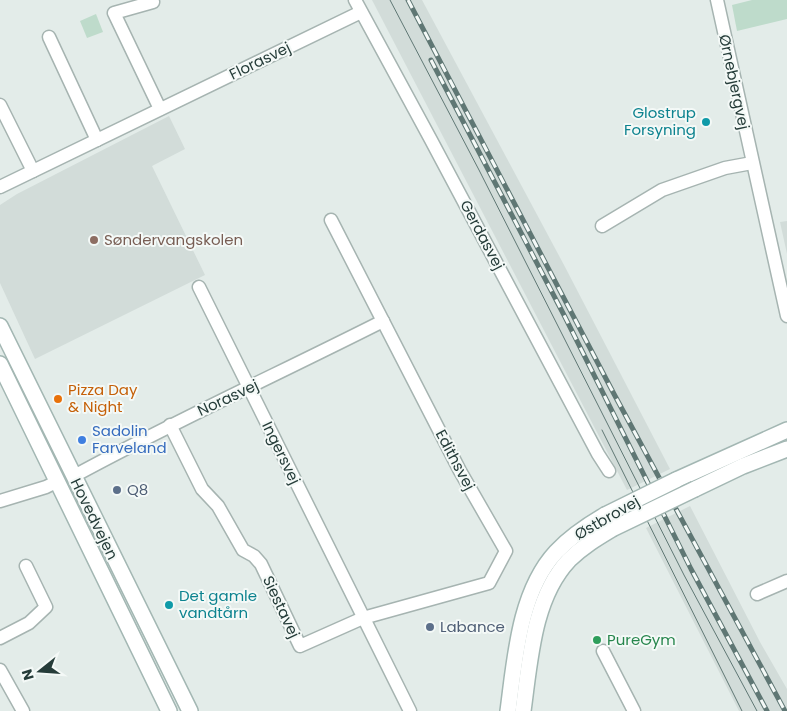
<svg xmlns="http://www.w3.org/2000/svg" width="787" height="711" viewBox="0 0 787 711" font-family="Poppins,sans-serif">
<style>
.built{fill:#d2dcd9}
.green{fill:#bedbcb}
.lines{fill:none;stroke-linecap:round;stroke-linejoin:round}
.street-casing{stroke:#a6b4b1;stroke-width:15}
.secondary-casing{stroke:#a3b7b3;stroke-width:18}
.street{stroke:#fff;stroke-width:12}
.secondary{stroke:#fff;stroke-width:15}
.tram{stroke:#5f7774;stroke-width:1}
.rail-casing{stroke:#5f7774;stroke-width:5}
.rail{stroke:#f4f9f7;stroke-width:3;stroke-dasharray:9;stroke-linecap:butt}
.secondary-bridge-casing{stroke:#a3b7b3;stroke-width:18;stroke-linecap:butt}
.secondary-bridge{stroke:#fff;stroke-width:15}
.culture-dot{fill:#0f9aa8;stroke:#f4f9f7;stroke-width:2}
.education-dot{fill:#8d6e63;stroke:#f4f9f7;stroke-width:2}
.food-dot{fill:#e8710a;stroke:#f4f9f7;stroke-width:2}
.shop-dot{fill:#3f7fe0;stroke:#f4f9f7;stroke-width:2}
.service-dot{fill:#5c6f8a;stroke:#f4f9f7;stroke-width:2}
.leisure-dot{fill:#2e9e5b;stroke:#f4f9f7;stroke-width:2}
.labels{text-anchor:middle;stroke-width:4;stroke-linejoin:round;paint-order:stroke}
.street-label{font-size:15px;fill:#253c39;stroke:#f4f9f7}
.culture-label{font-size:15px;fill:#0d838f;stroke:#f4f9f7;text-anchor:end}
.education-label{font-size:15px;fill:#785e54;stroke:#f4f9f7;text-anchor:start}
.food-label{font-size:15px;fill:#c56008;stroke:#f4f9f7;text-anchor:start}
.shop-label{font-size:15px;fill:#366cbe;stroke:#f4f9f7;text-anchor:start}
.service-label{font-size:15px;fill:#4e5e75;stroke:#f4f9f7;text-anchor:start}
.leisure-label{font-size:15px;fill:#27864d;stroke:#f4f9f7;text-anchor:start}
</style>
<rect width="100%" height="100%" fill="#e3ece9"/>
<g class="built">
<path d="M372,0H422L564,265L670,469L627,490Z"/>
<path d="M169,116L185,149L152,166L205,275L35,359L0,283V205L17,194Z"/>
<path d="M787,221V254L780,222Z"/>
<path d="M690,506L760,642L787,689V711H739L646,528Z"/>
</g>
<g class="green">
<path d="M752,0H787V19L737,31L732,5Z"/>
<path d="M96,14L103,32L87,38L80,21Z"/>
</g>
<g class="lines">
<defs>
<g id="street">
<path d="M355,0L431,140L598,454L609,471"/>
<path d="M717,0L787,316"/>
<path d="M153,2L114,13L160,109"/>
<path d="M49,37L97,140"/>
<path d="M0,105L33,171"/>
<path d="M0,187L361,12"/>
<path d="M602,226L662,190L725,168L752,163"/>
<path d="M199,287L410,711"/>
<path d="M170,425L202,489L218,506L243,550L254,556L261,564L300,646L363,618L489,583L506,551L460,471L331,220"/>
<path d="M74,476C175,421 280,373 383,321"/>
<path d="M0,501L46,487L56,482"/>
<path d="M757,594L787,581"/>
<path d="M0,638L29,623L46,607L26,566"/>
<path d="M603,651L634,711"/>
<path d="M0,670L23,711"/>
</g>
<g id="secondary">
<path d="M0,326L190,711"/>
<path d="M0,364L169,711"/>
<path d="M676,480L787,430"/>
<path d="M695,489L743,466L787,449"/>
<path d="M508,711C515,659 519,592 556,552C570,537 588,525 605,515"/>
<path d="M523,711C530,661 533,598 569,560C582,547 597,538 612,529"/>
</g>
</defs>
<use href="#street" class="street-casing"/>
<use href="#secondary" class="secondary-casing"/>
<use href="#street" class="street"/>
<use href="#secondary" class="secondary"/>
<g class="tram">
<path d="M390,0L479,170L684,575L757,711"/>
<path d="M602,430L742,711"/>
</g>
<defs>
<g id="rail">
<path d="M408,0L614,394L785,711"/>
<path d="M431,60L565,317L691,569L767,711"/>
</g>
</defs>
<use href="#rail" class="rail-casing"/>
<use href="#rail" class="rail"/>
<defs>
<g id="secondary-bridge">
<path d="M605,515L676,480"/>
<path d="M612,529L695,489"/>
</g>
</defs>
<use href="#secondary-bridge" class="secondary-bridge-casing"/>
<use href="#secondary-bridge" class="secondary-bridge"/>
</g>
<g class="culture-dot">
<circle cx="706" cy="122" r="5"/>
<circle cx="169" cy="605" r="5"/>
</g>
<circle class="education-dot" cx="94" cy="240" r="5"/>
<circle class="food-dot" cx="58" cy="399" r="5"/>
<circle class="shop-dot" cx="82" cy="440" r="5"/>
<g class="service-dot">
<circle cx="117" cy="490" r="5"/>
<circle cx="430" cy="627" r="5"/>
</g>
<circle class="leisure-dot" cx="597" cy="640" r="5"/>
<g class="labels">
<g class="street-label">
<text transform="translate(260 61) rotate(-26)" y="5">Florasvej</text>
<text transform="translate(734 82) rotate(78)" y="5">Ørnebjergvej</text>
<text transform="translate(482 235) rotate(62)" y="5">Gerdasvej</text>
<text transform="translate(228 398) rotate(-25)" y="5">Norasvej</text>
<text transform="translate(281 453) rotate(64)" y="5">Ingersvej</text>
<text transform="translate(455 460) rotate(62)" y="5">Edithsvej</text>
<text transform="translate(607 518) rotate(-30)" y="5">Østbrovej</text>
<text transform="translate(94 519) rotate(64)" y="5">Hovedvejen</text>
<text transform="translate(281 607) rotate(65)" y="5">Siestavej</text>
</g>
<g class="culture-label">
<text x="696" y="118">Glostrup<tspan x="696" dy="17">Forsyning</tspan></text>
<text x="179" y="601" text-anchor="start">Det gamle<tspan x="179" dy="17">vandtårn</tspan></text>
</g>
<g class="education-label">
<text x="104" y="245">Søndervangskolen</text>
</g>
<g class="food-label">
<text x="68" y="395">Pizza Day<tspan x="68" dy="17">&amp; Night</tspan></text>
</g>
<g class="shop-label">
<text x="92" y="436">Sadolin<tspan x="92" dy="17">Farveland</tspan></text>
</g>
<g class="service-label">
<text x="127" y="495">Q8</text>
<text x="440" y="632">Labance</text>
</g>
<g class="leisure-label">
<text x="607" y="645">PureGym</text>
</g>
</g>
<g transform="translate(40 671) rotate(253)" stroke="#f4f9f7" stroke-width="4" paint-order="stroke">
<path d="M0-4L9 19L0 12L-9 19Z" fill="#253c39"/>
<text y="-8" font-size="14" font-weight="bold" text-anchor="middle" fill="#253c39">N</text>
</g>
</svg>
